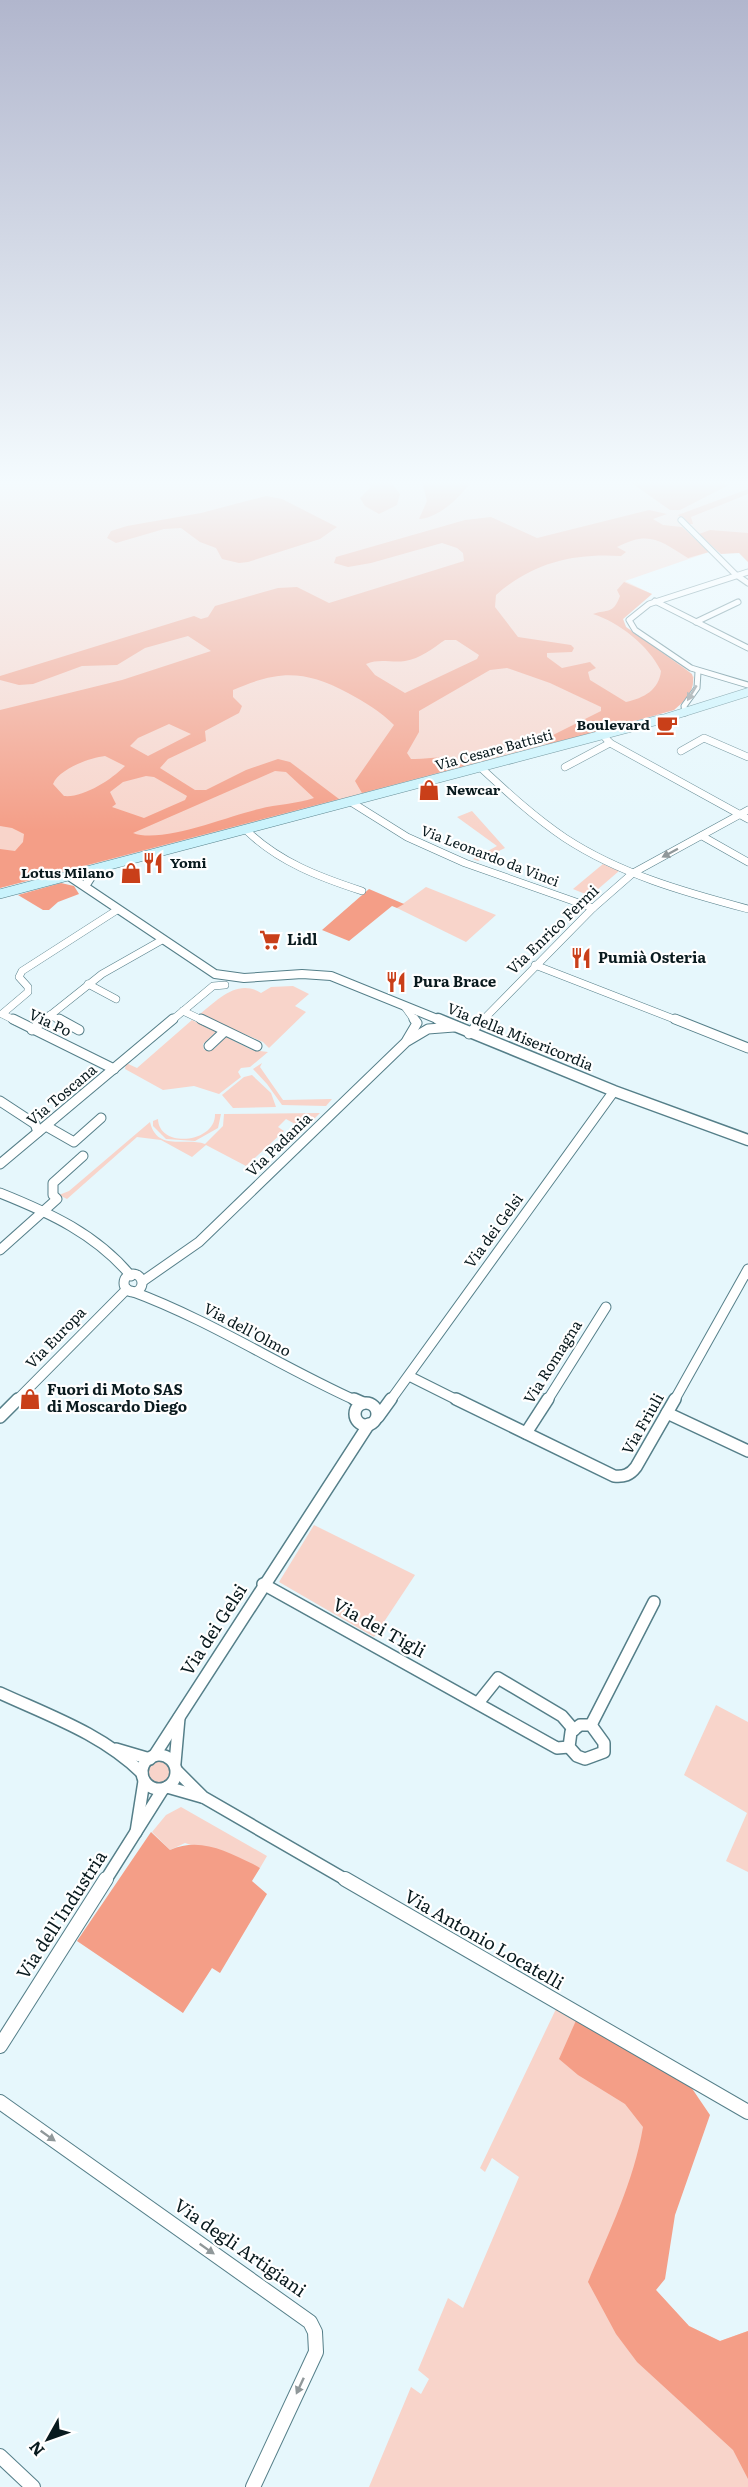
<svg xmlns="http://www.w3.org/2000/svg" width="748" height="2487" viewBox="0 0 748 2487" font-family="Literata,serif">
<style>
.green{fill:#f8d4ca}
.forest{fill:#f49e87;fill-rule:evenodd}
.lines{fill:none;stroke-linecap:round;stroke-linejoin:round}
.minor-far4-casing{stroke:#557f89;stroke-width:7}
.minor-far3-casing{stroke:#557f89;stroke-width:8}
.minor-far2-casing{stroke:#557f89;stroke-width:11}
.minor-far1-casing{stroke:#557f89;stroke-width:14}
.minor-casing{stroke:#557f89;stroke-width:16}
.tertiary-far1-casing{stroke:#557f89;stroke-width:10}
.tertiary-casing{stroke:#557f89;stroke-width:13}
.secondary-far1-casing{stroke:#557f89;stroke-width:9}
.secondary-casing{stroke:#557f89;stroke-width:10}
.minor-far4{stroke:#fff;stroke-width:5}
.minor-far3{stroke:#fff;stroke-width:7}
.minor-far2{stroke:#fff;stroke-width:9}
.minor-far1{stroke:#fff;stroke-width:11}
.minor{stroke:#fff;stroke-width:14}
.tertiary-far1{stroke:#fff;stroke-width:8}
.tertiary{stroke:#fff;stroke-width:10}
.secondary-far1{stroke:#caf3fc;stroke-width:8}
.secondary{stroke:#caf3fc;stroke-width:9}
.oneway{fill:#90989a}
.labels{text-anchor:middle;stroke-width:4.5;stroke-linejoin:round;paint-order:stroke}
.far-poi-label{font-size:14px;font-weight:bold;fill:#091a1e;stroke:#fff;text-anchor:end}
.far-street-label{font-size:14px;fill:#091a1e;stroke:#fff}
.street-label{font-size:15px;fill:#091a1e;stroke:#fff}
.poi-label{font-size:15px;font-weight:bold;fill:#091a1e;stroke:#fff;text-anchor:start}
.near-street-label{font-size:18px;fill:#091a1e;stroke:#fff}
</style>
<rect width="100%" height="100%" fill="#e6f7fc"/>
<g class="green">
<path d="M0,482H748V539L718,552L683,519L679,520L709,552L625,581L652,594L623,619L626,627L682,665L694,677L688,695L674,710L546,746L0,888Z"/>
<path d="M472,811L505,848L478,861L473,859L497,846L457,817Z"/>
<path d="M603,864L619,871L590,896L573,889Z"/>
<path d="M426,887L496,915L466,942L397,908Z"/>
<path d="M293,986L309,994L295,1006L306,1012L269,1048L263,1042L199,1015C217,1000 238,978 261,993L271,987Z"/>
<path d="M192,1020L216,1032L203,1044L204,1050L214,1049L226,1037L252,1050L268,1052L250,1067L241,1068L238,1072L241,1077L219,1094L194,1086L163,1090L125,1069L126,1063L137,1068Z"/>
<path d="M262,1063L260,1067L283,1100L332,1099L326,1106L282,1105L267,1084L253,1069Z"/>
<path d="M252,1075L271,1093L276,1107L233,1108L222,1095L244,1077Z"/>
<path d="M320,1113L304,1129L286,1119L278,1127L284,1131L246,1166L206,1145L192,1157L161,1140L137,1137L67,1199L59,1195L69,1191L150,1122C157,1152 186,1137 205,1144L223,1126L224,1114Z"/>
<path d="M215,1114H221L218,1128L195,1141L166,1139L153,1126V1121L158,1119C159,1149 216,1143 215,1114Z"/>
<path d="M314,1525L415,1575L374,1637L279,1582Z"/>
<path d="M716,1705L748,1722V1872L726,1861L747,1813L684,1775Z"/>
<circle cx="159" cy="1772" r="11"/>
<path d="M181,1807L267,1856L260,1868L185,1843L170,1850L152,1832L166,1815Z"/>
<path d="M556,2009L691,2087L656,2290L689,2326L720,2341L748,2331V2487H369L411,2387L421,2394L429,2379L418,2370L448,2298L463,2308L519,2177L492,2158L485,2172L480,2168Z"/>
</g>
<g class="forest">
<path d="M366,482H391L400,494L397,505L379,514L365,506L360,498L371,487Z"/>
<path d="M422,482H471C460,497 439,518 419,519L427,501Z"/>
<path d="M630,482H723L727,486L680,510H670Z"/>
<path d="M748,489V494L691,517L693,524H688L678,515Z"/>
<path d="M266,496L282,499L337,527L320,539L248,562L239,563L222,559L216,548L200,542L181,528L164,529L116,543L107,538L111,531L127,526L201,513Z"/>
<path d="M649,510L667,514L653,519L663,525L682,527L709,552L688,558C660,541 650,530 617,547L626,552L621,556C573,553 532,563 496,595L495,607L518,637L571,645L574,648L572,652L547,653V657L562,668L590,662L596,668L588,672L590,680L626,702C644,698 659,690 661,671C648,645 620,623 593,614C607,609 613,615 620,596L617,590L624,582L652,594L623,619L626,627L692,674C697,689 685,701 674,710L546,746L547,738L601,711V707L550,683L507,668L490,670L419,711V732L407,753L411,759C432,760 446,752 464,766L362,793L355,781L394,725C381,712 365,702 348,693C304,670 279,670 233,690V697L242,706L239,713L205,731L206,741L168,759L160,768L195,790H206L246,770L278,759L290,762L339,799L0,888V849L15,851L23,842L24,834L12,828L0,826V710L122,680L211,651L188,636L145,648L117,665L82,666L33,684L19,685L0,680V676L194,616L201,619L208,617L215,606L278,588L297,587L329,603L464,561L463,553L457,548L442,543L371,563L348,567L334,563L336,557L465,520L491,517L537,538ZM445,640H456L479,655L477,659L405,693L375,675L366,664C380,658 391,663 405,661C420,659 433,648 445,640ZM169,724L191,734L148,756L130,746L138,738ZM105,756L125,766C111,780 83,798 64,796L53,784C59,769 89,758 105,756ZM275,771L286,772L314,798C297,804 277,804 259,809C228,816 162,844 133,833ZM146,776L154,777L187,796L185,800L144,818L112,807L116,804L110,792L123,782Z"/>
<path d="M710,530L748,533V562L739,553L721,554L699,534Z"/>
<path d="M61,883L74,886L79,894L58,902L49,910H43L18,895Z"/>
<path d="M369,889L404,904L397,908L392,906L349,941L322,930Z"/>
<path d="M151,1832L170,1850C200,1837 225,1851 253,1864L260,1868L252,1881L267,1894L220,1973L212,1968L183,2013L77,1941Z"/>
<path d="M578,2016L691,2087L710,2115L675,2215L665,2279L656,2290L689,2326L720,2341L748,2331V2479L733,2450L637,2362L616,2334L588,2282C609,2232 634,2181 643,2127L625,2104L578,2075L559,2059Z"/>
</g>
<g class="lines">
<defs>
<g id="minor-far4">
<path d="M681,520L735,574L748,583"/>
<path d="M748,572L649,604L629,620L635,630L691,668L748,685"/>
<path d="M655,601L748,648"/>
<path d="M696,622L738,602"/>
<path d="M685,713L684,706L697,688L698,672"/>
</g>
<g id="minor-far3">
<path d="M603,735L610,743L748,819"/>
<path d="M681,751L704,738L748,757"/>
<path d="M480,767C507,792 534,817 565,838C620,874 684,892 748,909"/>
<path d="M565,767L610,743"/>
<path d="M351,802L407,837L465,863L593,908"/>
<path d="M246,830C279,862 319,877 362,891"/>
<path d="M702,836L748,862"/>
<path d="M535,965L679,1021"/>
<path d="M88,984L116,999"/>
<path d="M405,1007L415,1021"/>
<path d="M183,1011L204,1021"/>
<path d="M50,1015L61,1021"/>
<path d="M16,1021L2,1014L28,992V987L19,977L22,971L117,910"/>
<path d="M43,1021L102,974L162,940"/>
<path d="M171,1021L213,986L225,985"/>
<path d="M482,1021L593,908L633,873L748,810"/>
</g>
<g id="minor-far2">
<path d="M13,1019L114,1069"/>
<path d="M59,1019L79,1030"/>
<path d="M201,1019L257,1046"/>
<path d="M675,1019L748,1048"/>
<path d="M32,1030L45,1019"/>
<path d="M469,1034L483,1019"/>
<path d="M407,1040L417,1023L414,1019"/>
<path d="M209,1046L225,1031"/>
<path d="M0,1101L35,1124L38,1132"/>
<path d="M46,1126L74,1142L101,1118"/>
<path d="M0,1164L173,1019"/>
<path d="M0,1193C50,1213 96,1234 131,1276"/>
<path d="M0,1250L57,1199L53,1195V1183L83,1156"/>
<circle cx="133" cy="1283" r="9"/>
<path d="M143,1281L199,1242L406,1042L428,1029L454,1027"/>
<path d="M131,1291C210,1320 281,1367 357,1401"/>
<path d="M409,1376L459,1401"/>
<path d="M16,1401L127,1289"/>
<path d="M390,1401L614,1091"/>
<path d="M547,1401L606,1307"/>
<path d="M674,1401L748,1269"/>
</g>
<g id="minor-far1">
<path d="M354,1399L363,1403"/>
<path d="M456,1399L614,1476C624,1477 630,1475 636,1467L675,1399"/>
<circle cx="366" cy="1414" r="11"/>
<path d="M667,1413L748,1451"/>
<path d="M0,1417L18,1399"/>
<path d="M378,1417L391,1399"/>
<path d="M526,1433L548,1399"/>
<path d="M263,1584L557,1748L569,1747"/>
<path d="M0,1693C50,1716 102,1734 142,1773"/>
<path d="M478,1703L498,1678L562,1716L574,1730"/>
<path d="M580,1725H591L604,1743V1752L585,1759L577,1756L569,1747L571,1732Z"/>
<path d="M591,1725L654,1602"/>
<path d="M116,1749L150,1759"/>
<circle cx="159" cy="1772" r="17"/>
<path d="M154,1756L369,1424"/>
<path d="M175,1763L179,1718"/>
<path d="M177,1771L203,1797L348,1881"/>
<path d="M167,1787L202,1797"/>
<path d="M136,1832L144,1781"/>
<path d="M105,1881L163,1789"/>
</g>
<g id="minor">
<path d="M345,1879L748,2112"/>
<path d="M0,2046L106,1879"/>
<path d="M0,2102L310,2322L315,2332L316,2352L253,2487"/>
<path d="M0,2456L33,2487"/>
</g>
<g id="tertiary-far1">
<path d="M69,876L215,974L244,978L302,974L331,976L442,1021"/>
<path d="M87,883L96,869"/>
</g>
<path id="tertiary" d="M438,1019L614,1091L748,1140"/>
<path id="secondary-far1" d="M656,721L748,692"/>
<path id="secondary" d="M0,894L662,719"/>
</defs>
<use href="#minor-far4" class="minor-far4-casing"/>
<use href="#minor-far3" class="minor-far3-casing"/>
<use href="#minor-far2" class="minor-far2-casing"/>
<use href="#minor-far1" class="minor-far1-casing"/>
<use href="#minor" class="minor-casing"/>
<use href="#tertiary-far1" class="tertiary-far1-casing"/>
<use href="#tertiary" class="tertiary-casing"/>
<use href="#secondary-far1" class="secondary-far1-casing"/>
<use href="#secondary" class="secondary-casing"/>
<use href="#minor-far4" class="minor-far4"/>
<use href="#minor-far3" class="minor-far3"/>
<use href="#minor-far2" class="minor-far2"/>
<use href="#minor-far1" class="minor-far1"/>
<use href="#minor" class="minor"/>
<use href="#tertiary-far1" class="tertiary-far1"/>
<use href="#tertiary" class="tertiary"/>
<use href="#secondary-far1" class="secondary-far1"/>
<use href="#secondary" class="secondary"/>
</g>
<defs><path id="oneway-solid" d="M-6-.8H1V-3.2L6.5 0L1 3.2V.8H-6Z" transform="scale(1.5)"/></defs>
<g class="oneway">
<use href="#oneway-solid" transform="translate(692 693) rotate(121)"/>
<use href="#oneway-solid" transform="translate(670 853) rotate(152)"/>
<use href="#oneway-solid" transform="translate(48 2136) rotate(35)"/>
<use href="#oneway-solid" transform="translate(207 2249) rotate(35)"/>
<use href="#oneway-solid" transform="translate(300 2386) rotate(115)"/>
</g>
<linearGradient id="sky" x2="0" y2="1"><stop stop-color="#b1b6cd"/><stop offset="0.58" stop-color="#f4fbfe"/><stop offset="1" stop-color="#f4fbfe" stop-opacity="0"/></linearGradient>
<rect width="748" height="831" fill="url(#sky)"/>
<defs>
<symbol id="cafe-bare" viewBox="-9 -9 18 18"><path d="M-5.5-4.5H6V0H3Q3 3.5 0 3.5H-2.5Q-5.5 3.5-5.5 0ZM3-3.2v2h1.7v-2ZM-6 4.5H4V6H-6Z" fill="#c93f19" stroke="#fff" stroke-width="2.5" paint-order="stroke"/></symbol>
<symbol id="shop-bare" viewBox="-9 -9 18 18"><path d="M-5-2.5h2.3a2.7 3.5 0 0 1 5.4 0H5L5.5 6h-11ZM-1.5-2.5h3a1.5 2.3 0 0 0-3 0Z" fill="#c93f19" stroke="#fff" stroke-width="2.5" paint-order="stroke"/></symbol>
<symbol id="restaurant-bare" viewBox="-9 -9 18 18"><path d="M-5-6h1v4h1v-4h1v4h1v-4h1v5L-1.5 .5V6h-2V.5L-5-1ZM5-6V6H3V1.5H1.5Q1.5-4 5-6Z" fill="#c93f19" stroke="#fff" stroke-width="2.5" paint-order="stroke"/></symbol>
<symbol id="supermarket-bare" viewBox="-9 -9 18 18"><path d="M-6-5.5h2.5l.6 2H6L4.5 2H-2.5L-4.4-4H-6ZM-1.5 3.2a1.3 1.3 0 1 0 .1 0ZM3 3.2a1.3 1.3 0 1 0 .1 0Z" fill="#c93f19" stroke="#fff" stroke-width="2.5" paint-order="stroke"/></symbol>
</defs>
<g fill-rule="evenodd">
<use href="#cafe-bare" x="652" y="710" width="30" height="30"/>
<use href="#shop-bare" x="414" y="775" width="30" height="30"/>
<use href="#restaurant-bare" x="138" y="848" width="30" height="30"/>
<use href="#shop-bare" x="116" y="858" width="30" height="30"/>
<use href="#supermarket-bare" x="255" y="925" width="30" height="30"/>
<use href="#restaurant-bare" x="566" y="943" width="30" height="30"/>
<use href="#restaurant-bare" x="381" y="967" width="30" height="30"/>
<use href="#shop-bare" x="15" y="1384" width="30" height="30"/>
</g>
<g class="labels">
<g class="far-poi-label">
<text x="650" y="730">Boulevard</text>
<text x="446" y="795" text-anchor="start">Newcar</text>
<text x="170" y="868" text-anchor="start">Yomi</text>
<text x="114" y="878">Lotus Milano</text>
</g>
<g class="far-street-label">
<text transform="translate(494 750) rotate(-15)" y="5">Via Cesare Battisti</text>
<text transform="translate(490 856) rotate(21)" y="5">Via Leonardo da Vinci</text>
</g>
<g class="street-label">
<text transform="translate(553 930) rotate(-44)" y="5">Via Enrico Fermi</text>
<text transform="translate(50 1023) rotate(25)" y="5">Via Po</text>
<text transform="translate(520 1037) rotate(22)" y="5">Via della Misericordia</text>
<text transform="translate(62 1095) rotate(-40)" y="5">Via Toscana</text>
<text transform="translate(279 1145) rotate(-44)" y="5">Via Padania</text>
<text transform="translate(494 1231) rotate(-54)" y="5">Via dei Gelsi</text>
<text transform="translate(247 1330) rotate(28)" y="5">Via dell'Olmo</text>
<text transform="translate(56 1338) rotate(-46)" y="5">Via Europa</text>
<text transform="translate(553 1362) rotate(-58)" y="5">Via Romagna</text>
<text transform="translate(643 1424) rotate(-60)" y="5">Via Friuli</text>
</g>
<g class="poi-label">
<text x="287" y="945">Lidl</text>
<text x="598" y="963">Pumià Osteria</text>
<text x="413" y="987">Pura Brace</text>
<text x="47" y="1395">Fuori di Moto SAS<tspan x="47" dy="17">di Moscardo Diego</tspan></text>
</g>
<g class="near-street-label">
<text transform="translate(379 1628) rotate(29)" y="6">Via dei Tigli</text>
<text transform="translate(214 1630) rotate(-57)" y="6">Via dei Gelsi</text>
<text transform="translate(62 1915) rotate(-57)" y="6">Via dell'Industria</text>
<text transform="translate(484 1940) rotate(30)" y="6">Via Antonio Locatelli</text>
<text transform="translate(240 2248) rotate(35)" y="6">Via degli Artigiani</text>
</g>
</g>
<g transform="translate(48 2439) rotate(230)" stroke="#ffffff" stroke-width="4.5" paint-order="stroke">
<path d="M0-4.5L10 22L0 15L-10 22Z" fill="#091a1e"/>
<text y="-9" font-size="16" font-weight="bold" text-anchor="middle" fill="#091a1e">N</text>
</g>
</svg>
